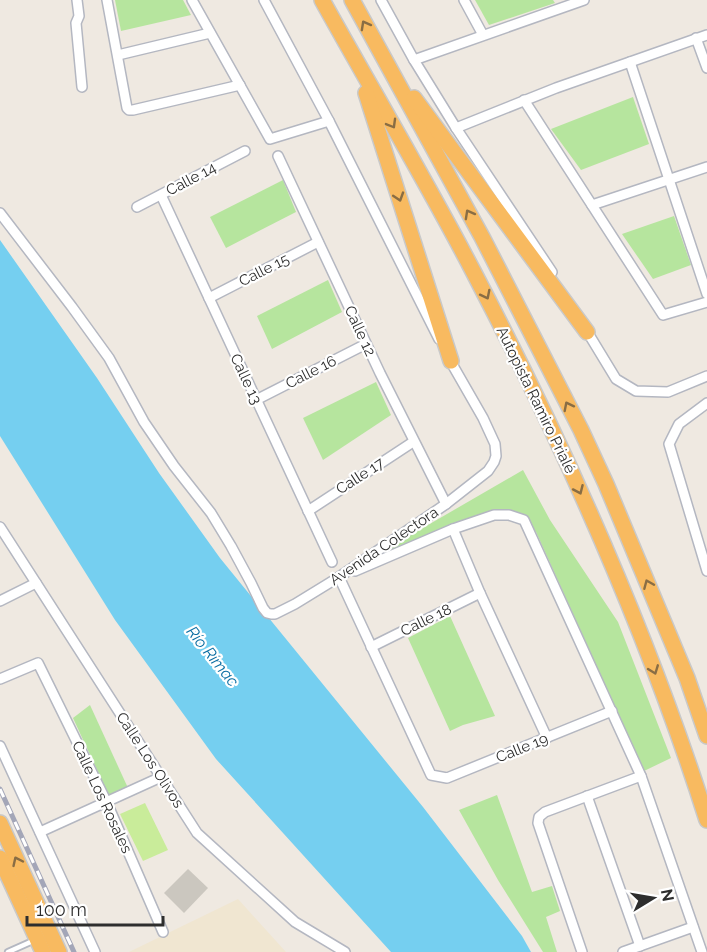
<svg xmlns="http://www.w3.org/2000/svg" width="707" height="952" viewBox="0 0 707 952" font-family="Raleway,sans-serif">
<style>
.education{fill:#f0e6d1}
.green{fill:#b6e59e}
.pitch{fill:#c9ec9a}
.water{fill:#75cff0}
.building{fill:#cbc7bf}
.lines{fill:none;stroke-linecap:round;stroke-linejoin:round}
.service-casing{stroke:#b4b7c1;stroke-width:8}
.minor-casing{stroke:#b4b7c1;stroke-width:12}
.trunk-casing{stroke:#c9c9c9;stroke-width:18}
.service{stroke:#fff;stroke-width:4.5}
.minor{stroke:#fff;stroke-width:9}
.trunk{stroke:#f8ba60;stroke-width:15}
.rail-casing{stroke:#a3a6b8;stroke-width:5}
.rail{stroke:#fff;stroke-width:3;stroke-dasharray:9;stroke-linecap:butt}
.oneway{stroke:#896d44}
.labels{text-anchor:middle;stroke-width:4.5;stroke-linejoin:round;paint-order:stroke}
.street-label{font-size:15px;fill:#2e2e2e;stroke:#fff}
.water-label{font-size:16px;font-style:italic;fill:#0d6fa3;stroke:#fff}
</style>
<rect width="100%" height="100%" fill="#efe9e1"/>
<path class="education" d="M238,899L286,952H129Z"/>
<g class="green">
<path d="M115,0H183L191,15L121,31Z"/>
<path d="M475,0H553L555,3L489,25Z"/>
<path d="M633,97L649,144L581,170L551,129Z"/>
<path d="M283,180L296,212L226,248L210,217Z"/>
<path d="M674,216L691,265L653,279L622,234Z"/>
<path d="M328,280L342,312L272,349L257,316Z"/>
<path d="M376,382L391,415L323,460L303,418Z"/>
<path d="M523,470L550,520L618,622L671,758L644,771L536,532L526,517L510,513L373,561L371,558Z"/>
<path d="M450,616L495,716L463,725L450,731L408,638Z"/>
<path d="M90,705L128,788L109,796L73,718Z"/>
<path d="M497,795L532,892L552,886L560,911L546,917L557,952H543L498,880L459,810Z"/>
</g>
<path class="pitch" d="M145,803L168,850L143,861L120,814Z"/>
<path class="water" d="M0,240L97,378L159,473L220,558L423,807L522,936L531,952H391L216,759L115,620L0,436Z"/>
<path class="building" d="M188,869L208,888L184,913L164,893Z"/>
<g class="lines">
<defs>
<path id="service" d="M8,952L35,940"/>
<g id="minor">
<path d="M77,0L79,16L76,23L82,87"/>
<path d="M107,0L127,108L129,110H133L240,85"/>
<path d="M192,0L270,139L329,121"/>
<path d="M264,0L329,121L439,339"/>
<path d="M381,0L414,60L456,128L552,272"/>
<path d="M464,0L483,35"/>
<path d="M696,38L707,68"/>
<path d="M118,55L210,33"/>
<path d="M414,60L584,0"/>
<path d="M630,62L707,294"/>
<path d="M524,100L663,315L707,302"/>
<path d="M456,128L556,88L707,35"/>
<path d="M278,156L380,373L446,504"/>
<path d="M161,195L332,562"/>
<path d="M592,205L707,167"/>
<path d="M137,207L245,151"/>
<path d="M0,213L72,307L109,358L144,422L174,466L211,513L231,546L251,583L263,608L267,613L271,614H275L295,604L339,577L446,504L488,471L494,462L496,456L495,444L483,418L448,357"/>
<path d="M209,298L318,242"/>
<path d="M585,328L616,379L636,391L668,392L707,376"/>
<path d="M256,400L366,344"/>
<path d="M707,403L679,424L669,444L707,571"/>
<path d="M308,511L413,442"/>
<path d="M0,527L197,833L295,922L345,952"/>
<path d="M453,529L480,593L547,738"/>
<path d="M355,571L453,529L494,515H509L524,520L641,776L702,952"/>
<path d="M339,577L431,775L447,778L612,711"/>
<path d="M0,601L36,583"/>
<path d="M371,647L480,593"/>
<path d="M0,679L38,663L107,803L163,932"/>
<path d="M0,746L95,952"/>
<path d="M587,796L640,946"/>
<path d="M40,832L161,777"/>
<path d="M582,952L538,823L539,817L545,812L641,776"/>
<path d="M623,952L693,927"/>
</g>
<g id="trunk">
<path d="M322,0C372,90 425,179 473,271C565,447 647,631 707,820"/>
<path d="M352,0L482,237L581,430L606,484L687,678L707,736"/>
<path d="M366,93L451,361"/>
<path d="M414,98L587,332"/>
<path d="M0,823L59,952"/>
<path d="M0,858L43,952"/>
</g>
</defs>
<use href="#service" class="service-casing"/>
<use href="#minor" class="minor-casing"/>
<use href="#trunk" class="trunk-casing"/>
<use href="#service" class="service"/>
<use href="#minor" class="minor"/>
<use href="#trunk" class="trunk"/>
<defs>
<path id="rail" d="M0,789L74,952"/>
</defs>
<use href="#rail" class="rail-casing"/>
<use href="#rail" class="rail"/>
</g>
<defs><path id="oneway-chevron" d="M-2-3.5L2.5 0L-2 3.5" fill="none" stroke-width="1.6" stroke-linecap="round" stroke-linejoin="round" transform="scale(1.5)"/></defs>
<g class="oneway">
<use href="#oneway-chevron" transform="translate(365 25) rotate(-119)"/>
<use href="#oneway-chevron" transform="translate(392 124) rotate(60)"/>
<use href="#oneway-chevron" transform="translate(399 197) rotate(72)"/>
<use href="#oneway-chevron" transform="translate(469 214) rotate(-119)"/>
<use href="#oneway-chevron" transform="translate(486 295) rotate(63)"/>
<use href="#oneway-chevron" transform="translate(568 406) rotate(-117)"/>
<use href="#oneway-chevron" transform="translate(579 490) rotate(66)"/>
<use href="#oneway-chevron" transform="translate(648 584) rotate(-113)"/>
<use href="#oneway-chevron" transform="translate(654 670) rotate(69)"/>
<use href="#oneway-chevron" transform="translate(17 861) rotate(-115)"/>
</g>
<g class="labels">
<g class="street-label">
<text transform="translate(191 179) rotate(-28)" y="5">Calle 14</text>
<text transform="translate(264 270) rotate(-27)" y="5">Calle 15</text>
<text transform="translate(360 331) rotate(65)" y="5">Calle 12</text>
<text transform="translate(311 372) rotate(-27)" y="5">Calle 16</text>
<text transform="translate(246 379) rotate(65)" y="5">Calle 13</text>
<text transform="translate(536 400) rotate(64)" y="5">Autopista Ramiro Prialé</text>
<text transform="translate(360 476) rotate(-33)" y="5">Calle 17</text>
<text transform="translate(384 546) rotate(-34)" y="5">Avenida Colectora</text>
<text transform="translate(426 620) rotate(-26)" y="5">Calle 18</text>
<text transform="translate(522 748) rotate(-22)" y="5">Calle 19</text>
<text transform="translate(150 760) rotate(57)" y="5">Calle Los Olivos</text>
<text transform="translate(102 797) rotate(65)" y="5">Calle Los Rosales</text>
</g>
<g class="water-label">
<text transform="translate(213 656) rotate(51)" y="6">Río Rímac</text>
</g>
</g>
<g transform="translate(653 898) rotate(79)" stroke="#ffffff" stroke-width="4.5" paint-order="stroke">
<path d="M0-4.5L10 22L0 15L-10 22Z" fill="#2e2e2e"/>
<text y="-9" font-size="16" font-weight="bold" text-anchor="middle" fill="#2e2e2e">N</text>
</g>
<path d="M27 916v9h136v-9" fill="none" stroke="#2e2e2e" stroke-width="3"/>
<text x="36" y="916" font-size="18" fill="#2e2e2e" stroke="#ffffff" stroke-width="4.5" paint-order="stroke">100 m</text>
</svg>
